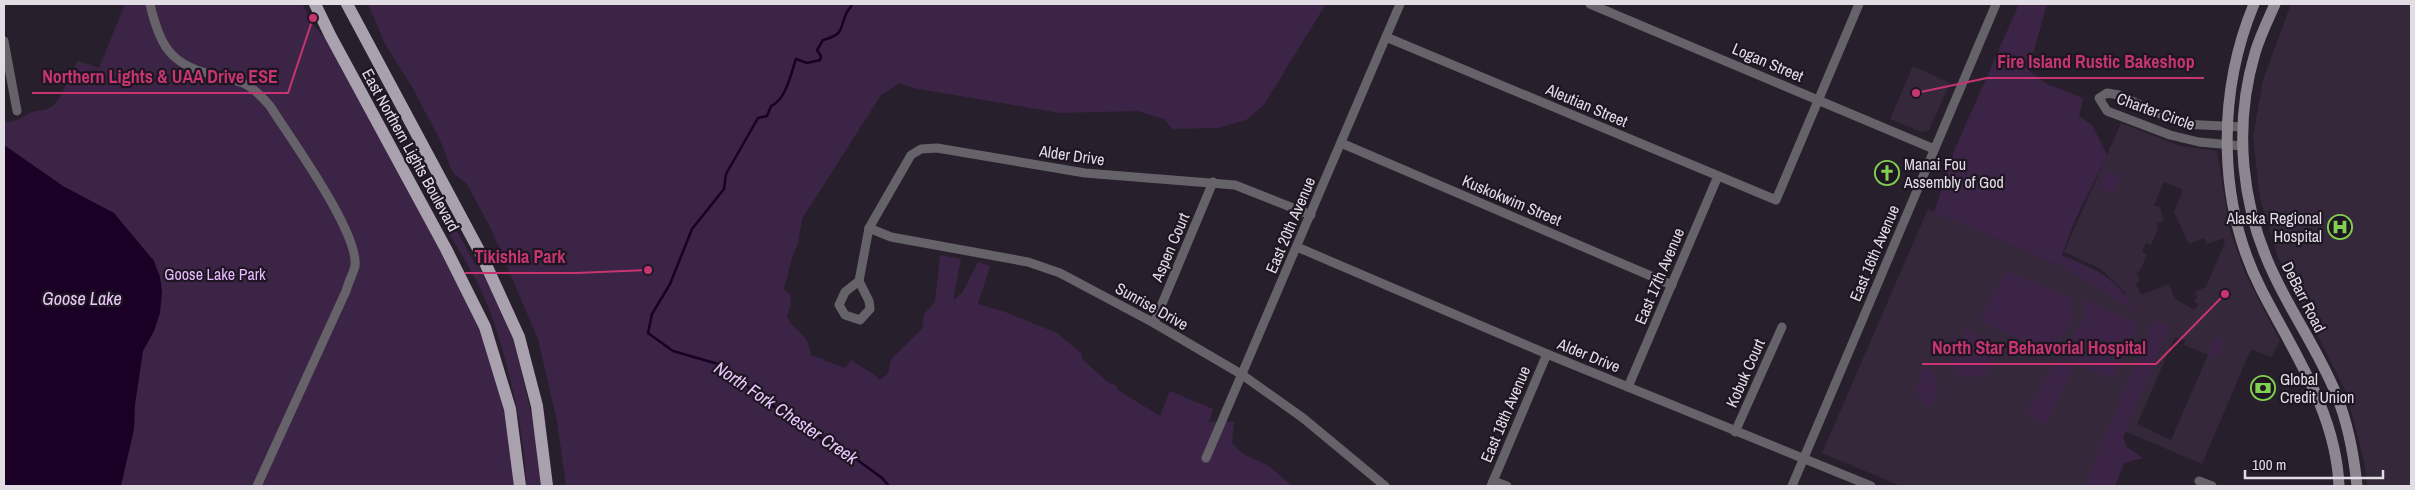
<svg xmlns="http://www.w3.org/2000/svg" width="2415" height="490" viewBox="0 0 2415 490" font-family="'Archivo Narrow',sans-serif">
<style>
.built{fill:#35283a;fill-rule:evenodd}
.green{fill:#3c2446}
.water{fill:#1b0026}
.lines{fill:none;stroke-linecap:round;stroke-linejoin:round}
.stream{stroke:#1b0026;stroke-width:2.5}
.minor{stroke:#666269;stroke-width:9}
.secondary{stroke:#8d8590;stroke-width:11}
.primary{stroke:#aaa1af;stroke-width:12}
.labels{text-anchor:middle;stroke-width:4.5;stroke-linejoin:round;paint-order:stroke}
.street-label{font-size:16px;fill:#e2dce5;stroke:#1e1622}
.poi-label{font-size:16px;fill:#e2dce5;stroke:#1e1622;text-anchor:start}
.park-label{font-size:16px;fill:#e9b9ff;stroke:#1e1622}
.water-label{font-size:18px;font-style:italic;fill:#ebc7fc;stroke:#1e1622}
.leader{fill:none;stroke:#c73570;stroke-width:2}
.callout-dot{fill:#c73570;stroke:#1e1622;stroke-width:2}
.callout-label{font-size:18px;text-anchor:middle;font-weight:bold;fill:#c73570;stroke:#1e1622;stroke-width:4.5;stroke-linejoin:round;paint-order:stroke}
</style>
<rect width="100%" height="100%" fill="#281f2c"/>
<g class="built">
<path d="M2291,4H2411V486H2368L2362,453L2346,392L2278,257L2260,198L2253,137L2263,80Z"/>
<path d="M1913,66L1950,83L1929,130L1922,132L1890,119Z"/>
<path d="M2121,123L2180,146L2217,151L2230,230L2245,273L2280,341L2271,357L2251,349L2202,464L2122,430L2097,486H1901L1822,453L1928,209L2127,295L2101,269L2064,252ZM2164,182L2183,190L2174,212L2189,244L2204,238L2207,244L2223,238L2225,242L2206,287L2194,292L2197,297L2194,302L2198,304L2195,310L2175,299L2169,284L2141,295L2136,283L2140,281L2136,272L2140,271L2147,254L2142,252L2146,243L2151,245L2158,229L2156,224L2164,221L2160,207L2154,205ZM2175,337L2185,341L2184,345L2208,355L2171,440L2137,424Z"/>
</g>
<g class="green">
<path d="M125,4H303L309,19L333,49L476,317L501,392L516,486H4V122C16,123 21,117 32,112C38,110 46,111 51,107C61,102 70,72 78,61L99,68Z"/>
<path d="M368,4H1326L1263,106L1246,120L1218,128L1172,129L1164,119L1137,111L1060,113L913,88L900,83L881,95L802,219L798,244L793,254L784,289L790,294L791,304L787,316C796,336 807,329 811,355L845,368L851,360L876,376L879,380L888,374L891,359L922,329L924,314L935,302L940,255L961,259L953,301L962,293L978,262L990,266L978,304L1005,312L1057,333L1082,354V359L1109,383L1115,385L1118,390L1160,416L1170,391L1213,409L1209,422H1234L1232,443L1243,454L1269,466L1292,486H566L557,421L538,339L491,229L467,184L453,173L440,140L412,87L384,42Z"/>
<path d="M2019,4H2047L2029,68L2030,72L2049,85L2083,98L2079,116L2092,125L2107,155L2076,218L2062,255C2100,272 2113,275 2137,312L2065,268L1934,212L1954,151Z"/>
<path d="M2106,170L2121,176L2113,194L2099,188Z"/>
<path d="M452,222L474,262L486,273L514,341L535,429L541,486H526C526,436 506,351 487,304C477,278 461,254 447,230Z"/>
<path d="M2006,271L2070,297L2074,318L2051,354L1979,321Z"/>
<path d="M2082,299L2138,323L2113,380L2063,357L2084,316Z"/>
<path d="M2154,320L2169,326L2123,437L2127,447L2143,458L2124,463L2115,486H2084Z"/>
<path d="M1966,328L1985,339L1997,355L1984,376L1961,378L1957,370L1949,366L1953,336L1962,339Z"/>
<path d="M2215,337L2225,342L2219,354L2213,358L2208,355Z"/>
<path d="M2057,360L2073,368L2045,426L2025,412Z"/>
<path d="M1923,365L1935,374L1934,384L1940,391L1929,408L1918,397L1914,384L1919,383Z"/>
</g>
<path class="water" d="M4,145L63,186L114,213L154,261L160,277L162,292L160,313L154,331L143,351L135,405L134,429L121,486H4Z"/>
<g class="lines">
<path class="stream" d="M852,4C851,9 847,10 846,14C839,31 844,34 823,40L817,50L821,56L820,60L807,63L796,59C791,73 786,100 771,106L767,116L758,118L726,174L724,189L692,229L670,284L652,314L648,333L673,351L718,364L799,426L848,453L882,478L889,486"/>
<g class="minor">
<path d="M150,4C159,43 169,64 210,74C223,77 236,79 247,85C257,91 263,98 270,106C290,138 359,232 355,266C353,274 348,283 346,291L257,486"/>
<path d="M1590,4L1934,149"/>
<path d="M1386,37L1776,200L1859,4"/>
<path d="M4,41L17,111"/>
<path d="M1341,143L1672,285"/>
<path d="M2242,146L2199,142L2170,135L2107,111L2099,98L2107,93L2119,95L2182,124L2243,127"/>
<path d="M869,228L891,237L1028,262L1060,273L1154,323L1241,374L1303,418L1385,486"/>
<path d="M1297,247L1547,354L1871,486"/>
<path d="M859,281L869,301L870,309L860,320L845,315L839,305L845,292L859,281L869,228L911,155L921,149L937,148L1085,173L1235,185L1311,215"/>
<path d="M1154,323L1213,182"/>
<path d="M1628,387L1718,176"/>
<path d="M1735,432L1782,327"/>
<path d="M1206,458L1400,4"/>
<path d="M1493,481L1507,486"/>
<path d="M2199,481L2212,486"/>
<path d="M1491,486L1547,354"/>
<path d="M1792,486L1996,4"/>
</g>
<g class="secondary">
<path d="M2254,4C2217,93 2217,204 2262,291C2294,353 2336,413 2339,486"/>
<path d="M2275,4C2268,20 2260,36 2255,53C2233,127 2241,208 2275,277C2294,317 2320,354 2336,394C2348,423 2354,456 2357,486"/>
</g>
<g class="primary">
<path d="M315,4L330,35L446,249L485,327L510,409L520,486"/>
<path d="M347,4L482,256L519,337L537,406L547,486"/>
</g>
</g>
<defs>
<symbol id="church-ring" viewBox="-11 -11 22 22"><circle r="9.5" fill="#1e1622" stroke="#82d04f" stroke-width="1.5"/><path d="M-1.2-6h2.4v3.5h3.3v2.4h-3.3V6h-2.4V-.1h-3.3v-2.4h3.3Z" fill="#82d04f"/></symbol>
<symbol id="hospital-ring" viewBox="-11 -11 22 22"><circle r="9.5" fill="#1e1622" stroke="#82d04f" stroke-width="1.5"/><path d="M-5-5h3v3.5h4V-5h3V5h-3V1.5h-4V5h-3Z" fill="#82d04f"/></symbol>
<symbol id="bank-ring" viewBox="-11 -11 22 22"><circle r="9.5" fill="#1e1622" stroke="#82d04f" stroke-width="1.5"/><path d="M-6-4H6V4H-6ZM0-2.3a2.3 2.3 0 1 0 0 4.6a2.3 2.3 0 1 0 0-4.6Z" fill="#82d04f"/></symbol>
</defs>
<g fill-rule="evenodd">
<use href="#church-ring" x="1873" y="159" width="28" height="28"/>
<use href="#hospital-ring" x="2326" y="213" width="28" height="28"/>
<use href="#bank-ring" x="2249" y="374" width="28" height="28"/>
</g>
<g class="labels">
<g class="street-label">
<text transform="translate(1768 62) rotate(23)" y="6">Logan Street</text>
<text transform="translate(1587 105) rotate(23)" y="6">Aleutian Street</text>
<text transform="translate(2156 111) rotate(20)" y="6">Charter Circle</text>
<text transform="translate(411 150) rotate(61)" y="6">East Northern Lights Boulevard</text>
<text transform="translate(1072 155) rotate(8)" y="6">Alder Drive</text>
<text transform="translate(1512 200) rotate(23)" y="6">Kuskokwim Street</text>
<text transform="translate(1290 225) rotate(-67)" y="6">East 20th Avenue</text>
<text transform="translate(1170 247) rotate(-67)" y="6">Aspen Court</text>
<text transform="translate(1874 253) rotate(-67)" y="6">East 16th Avenue</text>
<text transform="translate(1659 276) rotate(-67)" y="6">East 17th Avenue</text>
<text transform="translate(2304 297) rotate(63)" y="6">DeBarr Road</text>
<text transform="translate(1152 306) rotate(29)" y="6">Sunrise Drive</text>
<text transform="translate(1589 355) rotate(22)" y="6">Alder Drive</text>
<text transform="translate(1745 373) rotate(-66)" y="6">Kobuk Court</text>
<text transform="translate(1505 414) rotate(-67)" y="6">East 18th Avenue</text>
</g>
<g class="poi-label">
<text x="1904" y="170">Manai Fou<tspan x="1904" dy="18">Assembly of God</tspan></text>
<text x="2322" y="224" text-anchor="end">Alaska Regional<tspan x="2322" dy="18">Hospital</tspan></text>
<text x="2280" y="385">Global<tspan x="2280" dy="18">Credit Union</tspan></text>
</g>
<g class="park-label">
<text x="215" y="280">Goose Lake Park</text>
</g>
<g class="water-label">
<text x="82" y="305">Goose Lake</text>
<text transform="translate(786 413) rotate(34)" y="6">North Fork Chester Creek</text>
</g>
</g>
<path class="leader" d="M1916 93L1987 78H2204M313 18L288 93H32M648 270L576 273H465M2225 294L2156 364H1922"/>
<g class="callout-dot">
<circle cx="1916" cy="93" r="5"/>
<circle cx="313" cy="18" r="5"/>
<circle cx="648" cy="270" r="5"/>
<circle cx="2225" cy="294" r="5"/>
</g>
<g class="callout-label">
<text x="2096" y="68">Fire Island Rustic Bakeshop</text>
<text x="160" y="83">Northern Lights &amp; UAA Drive ESE</text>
<text x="520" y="263">Tikishla Park</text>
<text x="2039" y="354">North Star Behavorial Hospital</text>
</g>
<rect width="2415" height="490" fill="none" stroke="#e2dce5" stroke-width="10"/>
<path d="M2245 470v8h138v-8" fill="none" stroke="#e2dce5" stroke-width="2.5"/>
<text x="2252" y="470" font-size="15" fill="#e2dce5" stroke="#1e1622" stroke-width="4" paint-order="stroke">100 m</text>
</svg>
